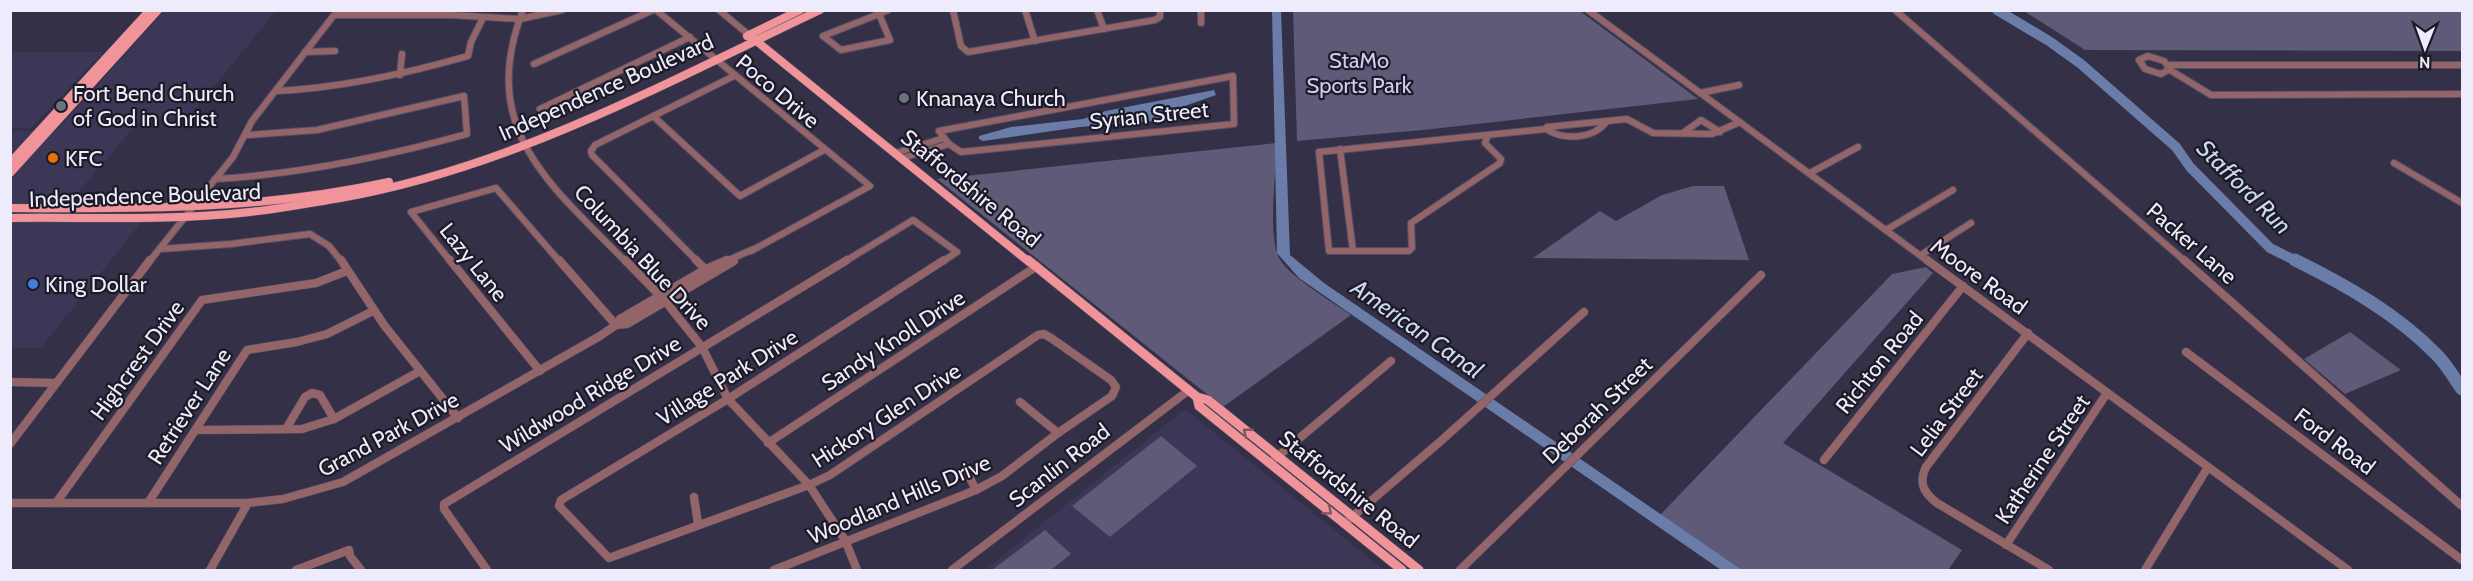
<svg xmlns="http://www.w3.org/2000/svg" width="2473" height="581" viewBox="0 0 2473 581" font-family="Cabin,sans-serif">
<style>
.built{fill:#3c3756}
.green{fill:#5e5a77}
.water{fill:#697da8}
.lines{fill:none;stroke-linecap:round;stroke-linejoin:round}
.river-far1{stroke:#697da8;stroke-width:10}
.river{stroke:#697da8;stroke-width:13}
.minor-far1-casing{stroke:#524e65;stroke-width:8}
.minor-casing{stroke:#524e65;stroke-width:9}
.major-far1-casing{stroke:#524e65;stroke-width:9}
.major-casing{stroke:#524e65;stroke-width:10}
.minor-far1{stroke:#936568;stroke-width:6}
.minor{stroke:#936568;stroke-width:8}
.major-far1{stroke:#f0949a;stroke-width:8}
.major{stroke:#f0949a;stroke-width:9}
.oneway{stroke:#865760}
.worship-dot{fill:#6b7280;stroke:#1b1a25;stroke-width:2}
.food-dot{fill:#e8710a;stroke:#1b1a25;stroke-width:2}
.shop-dot{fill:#3f7fe0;stroke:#1b1a25;stroke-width:2}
.labels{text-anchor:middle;stroke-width:4.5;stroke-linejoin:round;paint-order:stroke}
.park-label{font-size:22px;fill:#d0cbf7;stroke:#1b1a25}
.street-label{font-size:22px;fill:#eeecfc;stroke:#1b1a25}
.poi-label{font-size:22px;fill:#eeecfc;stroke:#1b1a25;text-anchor:start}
.water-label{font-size:24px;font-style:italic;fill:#cbd8f3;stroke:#1b1a25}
</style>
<rect width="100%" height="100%" fill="#343048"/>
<g class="built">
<path d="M164,11H276L189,117L142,118L69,203H11L10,131H56Z"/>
<path d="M11,52H103L31,128H11Z"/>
<path d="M10,221H142L41,348H11Z"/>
<path d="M1185,409L1384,570H988L989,567Z"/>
</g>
<g class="green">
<path d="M1293,11H1580L1698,99L1423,130L1297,141Z"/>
<path d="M2024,11H2462V51L2085,50Z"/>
<path d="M1276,143C1277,174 1267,231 1279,258C1287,275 1334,303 1351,315L1223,407L937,179Z"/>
<path d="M1693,186H1724L1749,260L1533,258L1600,211L1616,221L1662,195Z"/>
<path d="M1926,267L1933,273L1783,443L1962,550L1948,570H1742L1660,515L1892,274Z"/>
<path d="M2350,332L2401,370L2345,394L2304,359Z"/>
<path d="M1161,436L1197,466L1110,537L1072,506Z"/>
<path d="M1045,530L1071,554L1051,570H992Z"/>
</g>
<g class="water">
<path d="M1272,11H1281L1290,255L1324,283L1742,570H1721L1332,301L1299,278L1277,253Z"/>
<path d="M1214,90L1216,95L1176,109L1169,116L1153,121L1080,127L983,141L979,139V136L1011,127L1083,119L1106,111Z"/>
</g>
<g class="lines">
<path class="river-far1" d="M1997,10L2049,41L2081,64L2176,147L2190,167L2270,248L2298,262"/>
<path class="river" d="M2295,260C2346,285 2397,314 2437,355C2447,365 2454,378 2462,389"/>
<defs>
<g id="minor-far1">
<path d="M523,10C477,130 550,184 626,262"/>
<path d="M656,10L870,186L751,251"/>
<path d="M719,10L749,35"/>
<path d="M878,10L879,14"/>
<path d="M953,10L961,46L968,52L1155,20L1160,17V10"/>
<path d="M1025,10L1035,41"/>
<path d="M1097,10L1104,29"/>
<path d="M1201,10V23"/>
<path d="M1588,10L1929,262"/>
<path d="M1895,10L2186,262"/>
<path d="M879,14L890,40L841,50L823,36Z"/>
<path d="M879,14L888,10"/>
<path d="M305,52L335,51"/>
<path d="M2148,56L2164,61L2170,69L2161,74L2145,69L2139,60Z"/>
<path d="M534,64L653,10"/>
<path d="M2169,65H2462"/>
<path d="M2170,70L2211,95L2462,94"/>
<path d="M400,75L402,54"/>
<path d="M1233,76L1234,124L961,152L949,144L939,131Z"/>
<path d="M276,91C342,88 405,74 468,56L471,42L483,18"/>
<path d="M1700,93L1739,85"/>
<path d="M540,109L690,37"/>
<path d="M653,116L740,196L824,150"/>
<path d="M1607,121C1594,139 1564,141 1546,129L1547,127Z"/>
<path d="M1607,121L1627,119L1653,133L1712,134L1740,122"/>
<path d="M1683,133L1701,120L1720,132"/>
<path d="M1488,135L1485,143L1501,159L1500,163L1411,223L1412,248L1409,251H1329L1319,152L1546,129"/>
<path d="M1340,149L1353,251"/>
<path d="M896,153L944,138"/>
<path d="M903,158L949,144"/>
<path d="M2394,163L2462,203"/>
<path d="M1810,173L1858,147"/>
<path d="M215,179C301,174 384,157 467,134L464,96L317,130L248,135"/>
<path d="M1886,230L1953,190"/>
<path d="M160,249L231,244L310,234L329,246L342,262"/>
<path d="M1921,255L1971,223"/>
<path d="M149,262L233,157L252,121L334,15H451L520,19L562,10"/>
<path d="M451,262L411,212L496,188L560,262"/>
<path d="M698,262L592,155L591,151L595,145L734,76"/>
<path d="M724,262L754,249"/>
<path d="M844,262L913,220L957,252L942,262"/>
</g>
<g id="minor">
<path d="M341,260L384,325L458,418"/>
<path d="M450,260L540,371"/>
<path d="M559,260L616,325"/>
<path d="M625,260L665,301L702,347L728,399L809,485L845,540L857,570"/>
<path d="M696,260L707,271"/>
<path d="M1927,260L2348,570"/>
<path d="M2184,260L2462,506"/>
<path d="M616,325L627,324L734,261"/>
<path d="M2028,333L1926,467C1918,483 1924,493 1937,503L2049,570"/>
<path d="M2186,352L2462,560"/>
<path d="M10,382L55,383"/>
<path d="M1020,402L1058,433"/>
<path d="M286,429L305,397L312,393L320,395L334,419"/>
<path d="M196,430L302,429L334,419L420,371"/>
<path d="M768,443L1037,266"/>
<path d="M10,444L150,260"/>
<path d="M1824,460L1963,286"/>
<path d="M1270,463L1391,361"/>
<path d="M966,470L976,490"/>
<path d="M694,497L698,524"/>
<path d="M10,503H248L283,499L343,482L600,336L616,325L620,319L706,269L727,260"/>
<path d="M56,503L202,300L316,283L347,271"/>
<path d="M148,503L247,350L297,342L327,334L373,311"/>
<path d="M1344,524L1442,440L1584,312"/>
<path d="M2006,545L2107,393"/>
<path d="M210,570L248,503"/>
<path d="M296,570L349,550L350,556L361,570"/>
<path d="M487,570L444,509V504L847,260"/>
<path d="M774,570L976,490L1002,476L1058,433L1112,396L1116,387L1111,380L1051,338L1044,334L1038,335L830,475L809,485L609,558L559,506L561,500L728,399L944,260"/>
<path d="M952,570L1189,390"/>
<path d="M1460,570L1761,275"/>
<path d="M2145,570L2208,467"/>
</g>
<g id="major-far1">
<path d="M749,35L1029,262"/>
<path d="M747,36L800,10"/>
<path d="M10,163L150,10"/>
<path d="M10,173L158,10"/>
<path d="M10,208C141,209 261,210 389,182"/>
<path d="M10,218C90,217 171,221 250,212C280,209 310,203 340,198C511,168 665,83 820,10"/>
</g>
<g id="major">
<path d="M1028,260L1197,397L1208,400L1419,570"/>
<path d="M1197,397L1199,406L1402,570"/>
</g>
</defs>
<use href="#minor-far1" class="minor-far1-casing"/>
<use href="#minor" class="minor-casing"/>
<use href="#major-far1" class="major-far1-casing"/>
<use href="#major" class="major-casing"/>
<use href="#minor-far1" class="minor-far1"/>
<use href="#minor" class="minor"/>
<use href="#major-far1" class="major-far1"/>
<use href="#major" class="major"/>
</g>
<defs><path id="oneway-chevron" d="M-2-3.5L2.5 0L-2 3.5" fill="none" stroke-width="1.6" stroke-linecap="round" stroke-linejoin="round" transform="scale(1.5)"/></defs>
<g class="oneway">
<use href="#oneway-chevron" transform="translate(1247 432) rotate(-141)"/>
<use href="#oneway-chevron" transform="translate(1328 511) rotate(39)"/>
</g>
<g class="worship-dot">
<circle cx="904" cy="98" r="6"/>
<circle cx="61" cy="106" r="6"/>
</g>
<circle class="food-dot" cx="53" cy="158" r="6"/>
<circle class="shop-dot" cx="33" cy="284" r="6"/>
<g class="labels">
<g class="park-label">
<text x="1359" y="68">StaMo<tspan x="1359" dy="25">Sports Park</tspan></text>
</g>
<g class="street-label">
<text transform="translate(606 87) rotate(-24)" y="8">Independence Boulevard</text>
<text transform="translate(778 91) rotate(40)" y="8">Poco Drive</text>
<text transform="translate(1149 115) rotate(-6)" y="8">Syrian Street</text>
<text transform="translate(971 188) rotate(39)" y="8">Staffordshire Road</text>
<text transform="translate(145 195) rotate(-2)" y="8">Independence Boulevard</text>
<text transform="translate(2192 243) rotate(41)" y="8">Packer Lane</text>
<text transform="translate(643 257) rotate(47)" y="8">Columbia Blue Drive</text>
<text transform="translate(474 262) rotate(51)" y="8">Lazy Lane</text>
<text transform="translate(1979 276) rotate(36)" y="8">Moore Road</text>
<text transform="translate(893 340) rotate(-33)" y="8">Sandy Knoll Drive</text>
<text transform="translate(137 360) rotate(-54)" y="8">Highcrest Drive</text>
<text transform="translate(1879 362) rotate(-51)" y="8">Richton Road</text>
<text transform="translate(727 377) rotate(-32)" y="8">Village Park Drive</text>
<text transform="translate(590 394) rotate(-31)" y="8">Wildwood Ridge Drive</text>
<text transform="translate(189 406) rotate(-57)" y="8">Retriever Lane</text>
<text transform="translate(1597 410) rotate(-44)" y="8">Deborah Street</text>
<text transform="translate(1946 412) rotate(-53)" y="8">Lelia Street</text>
<text transform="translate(886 415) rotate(-33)" y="8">Hickory Glen Drive</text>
<text transform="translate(388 434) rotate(-28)" y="8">Grand Park Drive</text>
<text transform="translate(2335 441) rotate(37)" y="8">Ford Road</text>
<text transform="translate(2042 459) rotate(-56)" y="8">Katherine Street</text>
<text transform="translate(1059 465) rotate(-38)" y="8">Scanlin Road</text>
<text transform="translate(1349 489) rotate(39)" y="8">Staffordshire Road</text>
<text transform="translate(899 499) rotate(-23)" y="8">Woodland Hills Drive</text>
</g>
<g class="poi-label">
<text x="73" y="101">Fort Bend Church<tspan x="73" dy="25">of God in Christ</tspan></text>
<text x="916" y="106">Knanaya Church</text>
<text x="65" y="166">KFC</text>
<text x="45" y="292">King Dollar</text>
</g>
<g class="water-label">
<text transform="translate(2244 187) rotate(45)" y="8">Stafford Run</text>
<text transform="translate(1417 329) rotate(35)" y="8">American Canal</text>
</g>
</g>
<rect width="2473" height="581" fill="none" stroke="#eeecfc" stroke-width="24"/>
<g transform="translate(2425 48) rotate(181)" stroke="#1b1a25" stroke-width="4.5" paint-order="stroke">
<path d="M0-4.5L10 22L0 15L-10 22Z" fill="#eeecfc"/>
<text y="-9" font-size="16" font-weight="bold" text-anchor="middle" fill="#eeecfc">N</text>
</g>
</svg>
